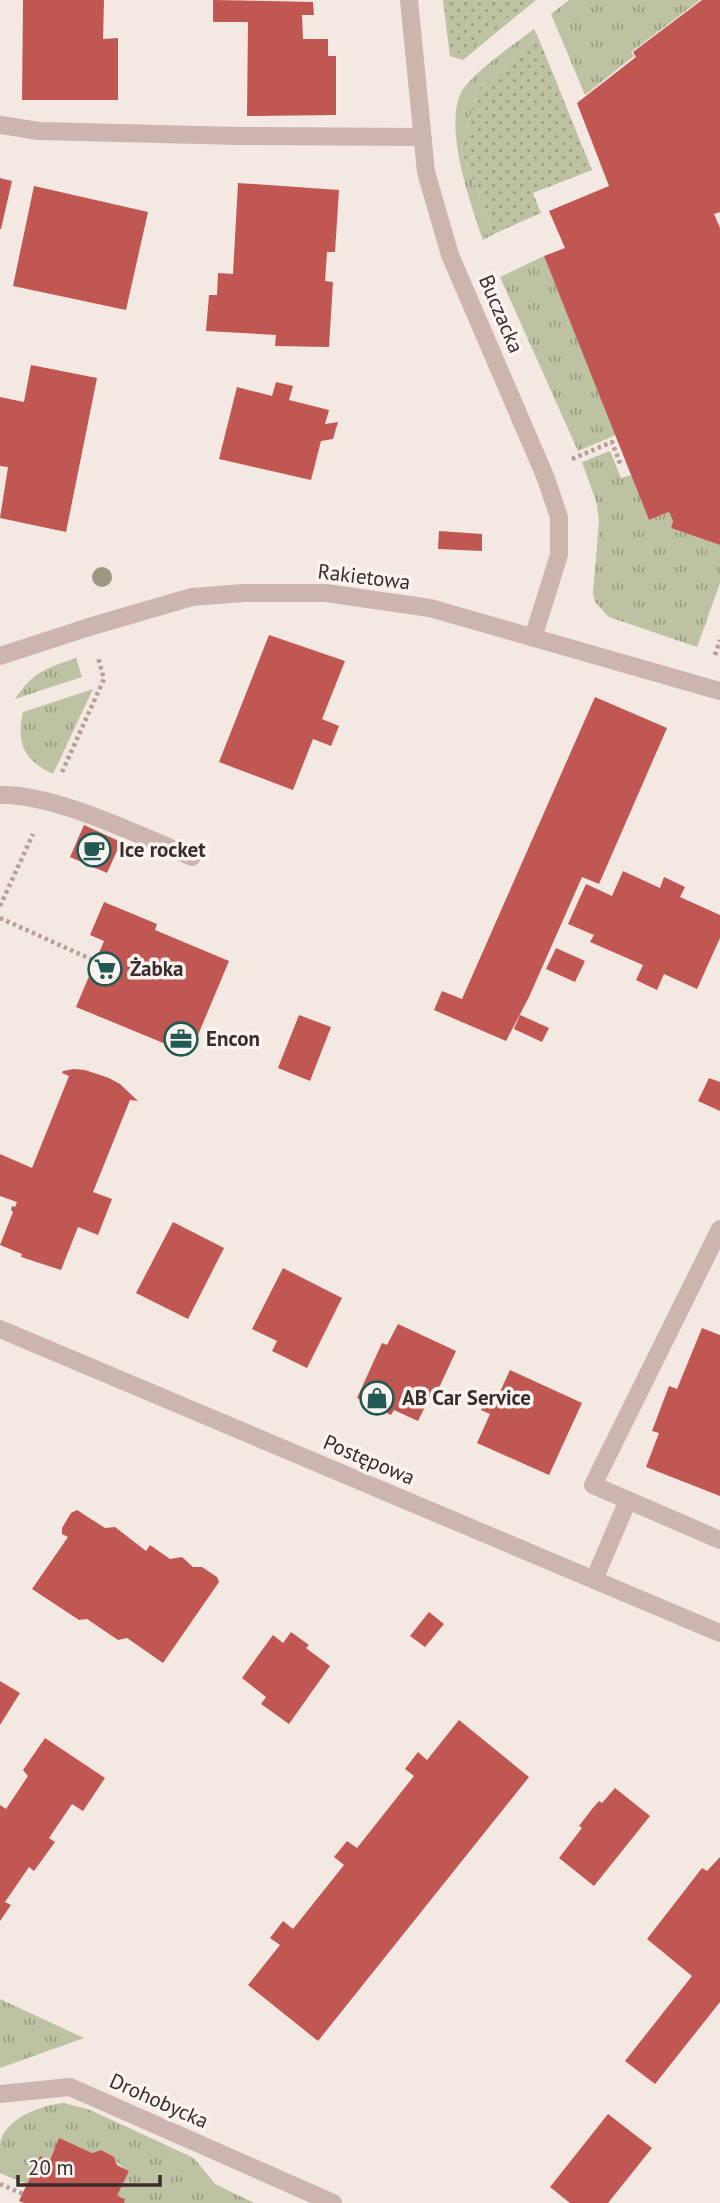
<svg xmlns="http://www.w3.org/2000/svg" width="720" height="2203" viewBox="0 0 720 2203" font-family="'PT Sans',sans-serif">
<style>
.grass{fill:url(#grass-tufts)}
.park{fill:url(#park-dots)}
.building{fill:#c15752}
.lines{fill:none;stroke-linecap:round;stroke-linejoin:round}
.path{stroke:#b79f98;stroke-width:4.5;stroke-dasharray:3.5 3.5;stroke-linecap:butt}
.service{stroke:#cbb5ae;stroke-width:18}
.minor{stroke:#cbb5ae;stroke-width:18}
.tertiary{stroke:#cbb5ae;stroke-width:18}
.tree{fill:#9a9880}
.labels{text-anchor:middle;stroke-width:7;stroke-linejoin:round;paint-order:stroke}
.street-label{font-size:21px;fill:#3a2d2c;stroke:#faf3ef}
.poi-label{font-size:21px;font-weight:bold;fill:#3a2d2c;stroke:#faf3ef;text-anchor:start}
</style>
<defs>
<pattern id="grass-tufts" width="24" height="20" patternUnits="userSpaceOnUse" patternTransform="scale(1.75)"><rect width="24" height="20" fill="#bdc2a2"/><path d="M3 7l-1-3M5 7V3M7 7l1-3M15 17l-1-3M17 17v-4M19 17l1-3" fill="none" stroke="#9b9e84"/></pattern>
<pattern id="park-dots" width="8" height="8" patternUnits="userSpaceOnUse" patternTransform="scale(1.75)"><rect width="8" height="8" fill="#bdc2a2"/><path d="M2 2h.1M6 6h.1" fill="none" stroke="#9b9e84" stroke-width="1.8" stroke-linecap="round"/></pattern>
</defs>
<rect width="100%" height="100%" fill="#f3e8e2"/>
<g class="grass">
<path d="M443,0H536L463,60L450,56Z"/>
<path d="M569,0H700L631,52L634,56L585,95L551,14Z"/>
<path d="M534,29L538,37L478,89L461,149L494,234L483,240C471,205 438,114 467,84C486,63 512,46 534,29Z"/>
<path d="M544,256L616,435L578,451L500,277Z"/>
<path d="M610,451L621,478L631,475L649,520L669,512L673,521L671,528L720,545V583L697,647L609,617L595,602L593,593L599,522L597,504L582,462Z"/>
<path d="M76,658L82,677L15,699C34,671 45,669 76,658Z"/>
<path d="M93,689L53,774C24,760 16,744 23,712Z"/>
<path d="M0,1999L84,2038L0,2068Z"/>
<path d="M64,2103L90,2110L194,2158L215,2184L254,2203H124L117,2196L129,2171C117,2165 113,2156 101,2150L92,2153L59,2139L50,2160L40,2156L27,2184L0,2173C0,2164 0,2153 0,2144C4,2118 42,2105 64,2103Z"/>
</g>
<g class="park">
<path d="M443,0H529L462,54L450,50Z"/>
<path d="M538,37L592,170L533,193L541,213L494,234L461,149L478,89Z"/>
</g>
<g class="building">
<path d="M23,0H104L103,39L118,38V100H22Z"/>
<path d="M213,0L313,2L314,15H302L303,39H328V56H336V115L247,116L248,22H213Z"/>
<path d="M702,0H720V212L714,214L720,228V545L671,528L673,521L669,512L649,520L544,256L565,248L549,211L609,186L577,103L636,57L633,52Z"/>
<path d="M0,178L12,181L1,229H0Z"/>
<path d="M238,183L339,190L335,252H327L325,281L333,282L329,347L275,346L276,335L206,331L209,295H217L218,273L233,274Z"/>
<path d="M34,186L148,212L126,310L13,286Z"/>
<path d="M31,365L97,378L66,532L0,518L8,467L0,466V397L24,402Z"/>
<path d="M276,382L293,386L289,400L329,410L325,424L338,422L333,439L321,441L311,480L219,459L237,387L272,396Z"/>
<path d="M439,531L482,534V551L438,549Z"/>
<path d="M269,635L345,661L322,719L339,726L331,746L313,739L293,790L219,762Z"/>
<path d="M595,697L667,728L599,884L582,877L529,997L506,1041L434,1010L442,991L462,999Z"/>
<path d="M84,825L121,842L107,873L70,857Z"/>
<path d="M623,871L660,888L664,877L685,887L680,897L720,915V938L697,989L664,974L657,990L636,980L643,965L590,942L594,935L568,924L586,884L612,896Z"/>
<path d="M104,902L157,924L155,930L229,961L190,1054L76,1007L104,941L90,935Z"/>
<path d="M556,948L585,961L575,982L546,969Z"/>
<path d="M299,1015L331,1027L310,1081L278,1068Z"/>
<path d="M520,1015L549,1028L542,1042L514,1029Z"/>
<path d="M74,1069L85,1070L109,1078L120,1084L138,1101L130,1100L93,1192L112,1199L98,1235L78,1227L61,1270L21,1257L22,1254L0,1245L13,1212L11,1210L12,1206L15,1207L17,1202L0,1196V1154L32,1168L69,1076L62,1073L63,1071Z"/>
<path d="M709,1078L720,1082V1111L698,1101Z"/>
<path d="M173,1222L224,1248L188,1319L136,1293Z"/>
<path d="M283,1268L342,1298L307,1368L272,1351L277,1341L252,1329Z"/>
<path d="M398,1324L456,1351L438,1390L434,1388L418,1421L394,1410L391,1415L357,1398L382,1343L387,1345Z"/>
<path d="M702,1328L720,1335V1496L646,1467L659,1433L652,1431L669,1386L677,1389Z"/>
<path d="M510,1370L582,1403L549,1475L477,1443L490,1414L481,1410L490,1390L499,1394Z"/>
<path d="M77,1510L105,1528L115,1527L146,1551L150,1545L170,1559L182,1557L193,1567H202L217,1577L219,1582L163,1663L127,1638L118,1640L87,1619L79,1620L32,1589L68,1537L62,1534V1528L71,1513Z"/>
<path d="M429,1612L444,1624L425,1647L410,1636Z"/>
<path d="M291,1632L309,1645L306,1648L330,1666L289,1724L261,1704L266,1697L242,1678L273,1635L283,1643Z"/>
<path d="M0,1681L20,1693L0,1725Z"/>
<path d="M459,1720L529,1777L318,2041L248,1985L280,1945L270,1938L283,1921L293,1929L344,1865L334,1857L347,1841L357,1848L414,1776L405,1769L418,1752L427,1760Z"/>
<path d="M45,1738L105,1778L83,1811L72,1804L49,1838L55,1842L34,1871L29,1867L5,1902L11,1905L0,1921V1805L6,1809L28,1776L23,1770Z"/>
<path d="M615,1788L650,1816L594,1886L559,1858L582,1828L579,1826L592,1809L599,1801L602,1803Z"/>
<path d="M720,1857V2002L655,2084L625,2061L692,1976L647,1939L702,1868L707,1871Z"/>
<path d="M608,2114L652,2148L608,2203H570L550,2187Z"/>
<path d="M59,2138L92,2153L101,2150L114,2157L117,2165L129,2171L117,2196L125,2199L124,2203H24L19,2201L40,2156L50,2160Z"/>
</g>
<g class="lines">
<g class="path">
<path d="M572,459L612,442L621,466"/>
<path d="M715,655L720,640"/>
<path d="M62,772L104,679L98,657"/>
<path d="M0,906L33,834"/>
<path d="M0,918L95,961"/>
<path d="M0,2184L23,2194"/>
</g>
<g class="service">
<path d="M0,125L39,131L239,136L422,137"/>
<path d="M0,795C54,793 140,836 192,857"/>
</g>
<g class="minor">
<path d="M409,0L426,172L450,255L545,476L559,517V555L533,638"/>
<path d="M720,1229L593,1485L720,1540"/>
<path d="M0,1329L720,1633"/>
<path d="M594,1580L628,1500"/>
<path d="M0,2094L70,2087L333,2203"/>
</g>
<path class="tertiary" d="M0,656L89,627L192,597L243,593H326L430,608L720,691"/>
</g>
<circle class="tree" cx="102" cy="577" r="10"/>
<defs>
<symbol id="cafe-ring" viewBox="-11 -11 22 22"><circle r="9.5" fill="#faf3ef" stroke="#225a53" stroke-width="1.5"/><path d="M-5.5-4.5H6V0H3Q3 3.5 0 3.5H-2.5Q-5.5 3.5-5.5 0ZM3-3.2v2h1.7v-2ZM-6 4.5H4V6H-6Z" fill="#225a53"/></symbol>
<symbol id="supermarket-ring" viewBox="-11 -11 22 22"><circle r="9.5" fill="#faf3ef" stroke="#225a53" stroke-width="1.5"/><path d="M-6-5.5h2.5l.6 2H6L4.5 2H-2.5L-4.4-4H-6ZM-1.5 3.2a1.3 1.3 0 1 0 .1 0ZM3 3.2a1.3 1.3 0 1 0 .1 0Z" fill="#225a53"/></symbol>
<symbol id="office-ring" viewBox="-11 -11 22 22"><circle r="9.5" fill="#faf3ef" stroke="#225a53" stroke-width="1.5"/><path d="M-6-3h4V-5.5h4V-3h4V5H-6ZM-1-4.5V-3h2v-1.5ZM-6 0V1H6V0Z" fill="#225a53"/></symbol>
<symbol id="shop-ring" viewBox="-11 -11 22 22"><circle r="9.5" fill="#faf3ef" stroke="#225a53" stroke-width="1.5"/><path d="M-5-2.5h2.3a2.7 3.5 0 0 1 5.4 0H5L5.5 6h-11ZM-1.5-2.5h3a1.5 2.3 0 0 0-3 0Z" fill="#225a53"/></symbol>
</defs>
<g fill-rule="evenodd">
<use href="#cafe-ring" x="75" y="831" width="38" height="38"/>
<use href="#supermarket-ring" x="86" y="950" width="38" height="38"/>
<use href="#office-ring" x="162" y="1020" width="38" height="38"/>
<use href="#shop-ring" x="358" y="1379" width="38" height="38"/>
</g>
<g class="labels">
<g class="street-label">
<text transform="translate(501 314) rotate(67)" y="7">Buczacka</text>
<text transform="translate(364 577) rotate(7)" y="7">Rakietowa</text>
<text transform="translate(369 1460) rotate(23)" y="7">Postępowa</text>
<text transform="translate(159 2101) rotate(24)" y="7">Drohobycka</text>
</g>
<g class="poi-label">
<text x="119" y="857">Ice rocket</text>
<text x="130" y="976">Żabka</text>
<text x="206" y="1046">Encon</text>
<text x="402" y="1405">AB Car Service</text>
</g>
</g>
<path d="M18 2175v10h142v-10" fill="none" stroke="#3a2d2c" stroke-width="3.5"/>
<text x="28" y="2175" font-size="21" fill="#3a2d2c" stroke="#faf3ef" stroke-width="5" paint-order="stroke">20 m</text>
</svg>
